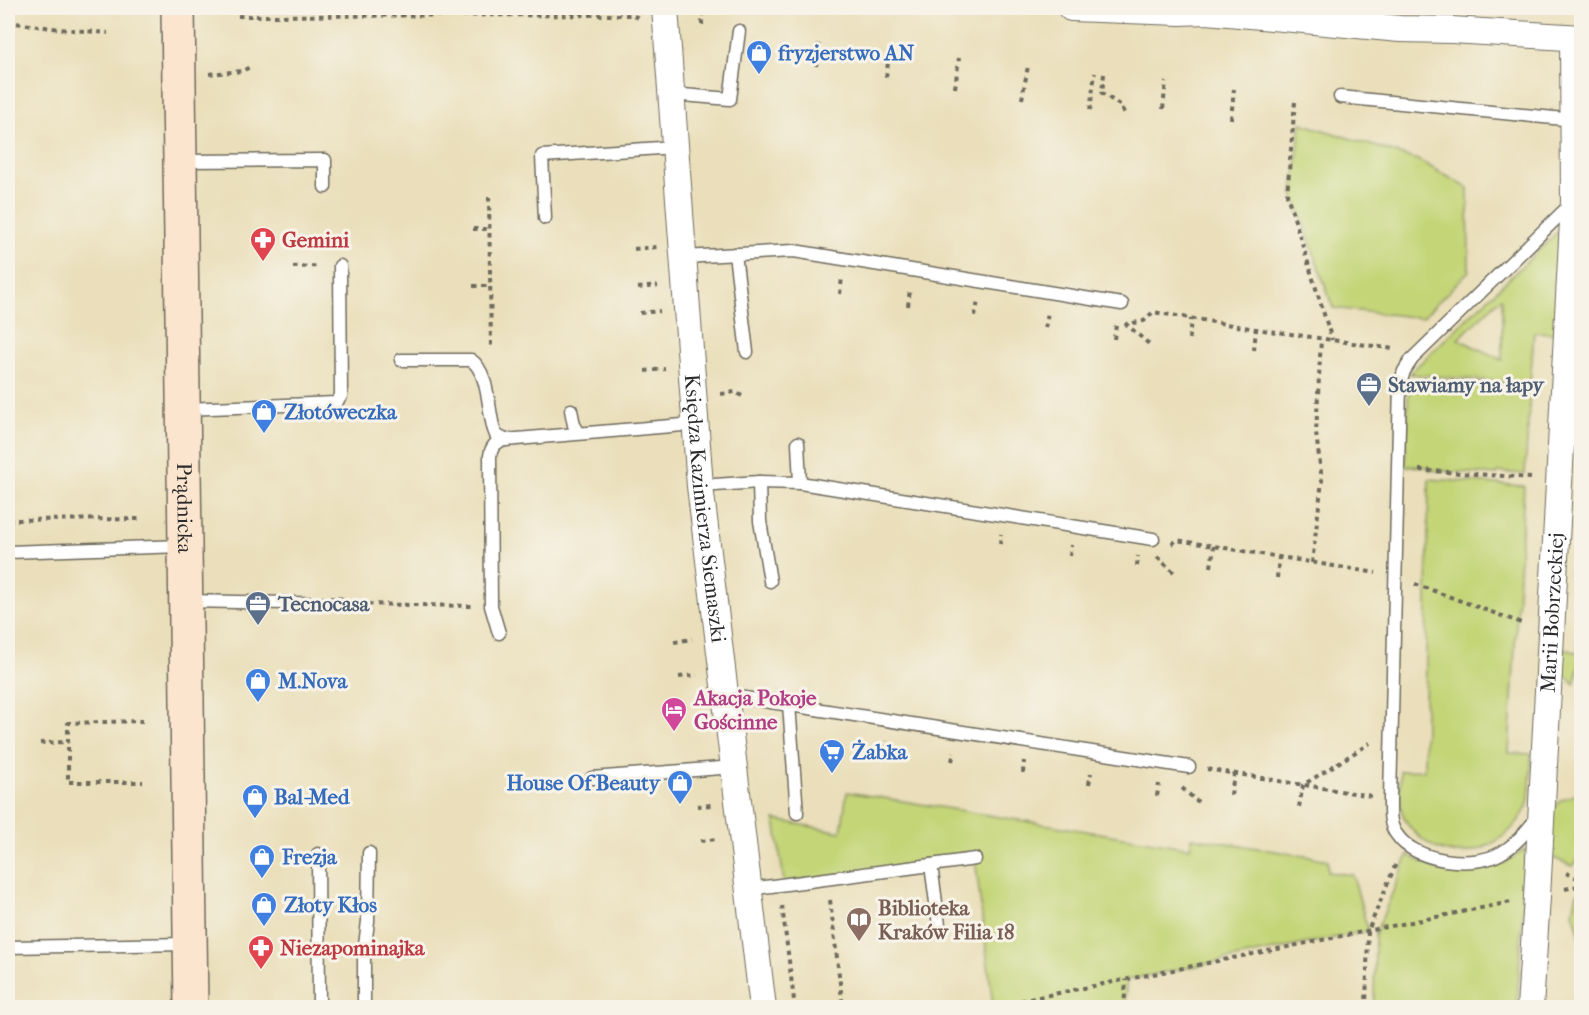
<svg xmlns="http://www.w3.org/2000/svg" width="1589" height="1015" viewBox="0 0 1589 1015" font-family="'IM FELL French Canon',serif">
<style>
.green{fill:#c4d578;stroke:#788052;stroke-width:1.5;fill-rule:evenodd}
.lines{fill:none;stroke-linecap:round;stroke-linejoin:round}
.lane-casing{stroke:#6e6a5d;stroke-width:15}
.street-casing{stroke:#6e6a5d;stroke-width:28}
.secondary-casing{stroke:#6e6a5d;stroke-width:36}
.path{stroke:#6e6a5d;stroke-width:4;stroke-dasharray:4.5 4.5;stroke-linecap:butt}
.lane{stroke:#fff;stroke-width:12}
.street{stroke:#fff;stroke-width:26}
.secondary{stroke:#fce5cf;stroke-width:33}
.labels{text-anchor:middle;stroke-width:6;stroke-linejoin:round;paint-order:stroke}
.shop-label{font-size:21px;font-weight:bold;fill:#366cbe;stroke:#f7f3e8;text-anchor:start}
.health-label{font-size:21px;font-weight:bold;fill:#be3a42;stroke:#f7f3e8;text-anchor:start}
.service-label{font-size:21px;font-weight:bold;fill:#4e5e75;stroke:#f7f3e8;text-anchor:start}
.street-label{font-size:21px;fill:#2b2b2b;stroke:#f7f3e8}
.hotel-label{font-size:21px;font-weight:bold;fill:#b23c85;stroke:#f7f3e8;text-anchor:start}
.education-label{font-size:21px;font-weight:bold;fill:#785e54;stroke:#f7f3e8;text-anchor:start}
</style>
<rect width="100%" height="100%" fill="#f7f3e8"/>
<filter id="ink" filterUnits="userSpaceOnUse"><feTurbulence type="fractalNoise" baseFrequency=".0167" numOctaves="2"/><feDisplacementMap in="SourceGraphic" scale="12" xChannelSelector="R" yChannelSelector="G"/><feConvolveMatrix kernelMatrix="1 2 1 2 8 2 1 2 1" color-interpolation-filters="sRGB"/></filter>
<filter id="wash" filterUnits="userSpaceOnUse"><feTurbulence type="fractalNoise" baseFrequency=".008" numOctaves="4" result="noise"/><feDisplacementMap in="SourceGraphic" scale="24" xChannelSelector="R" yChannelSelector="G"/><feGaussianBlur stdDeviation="1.35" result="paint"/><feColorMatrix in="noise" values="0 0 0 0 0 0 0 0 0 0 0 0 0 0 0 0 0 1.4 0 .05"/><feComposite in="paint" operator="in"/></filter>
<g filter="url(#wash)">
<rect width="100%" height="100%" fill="#eadfba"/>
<g class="green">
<path d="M1301,123L1418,160L1468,188L1469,271L1422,318L1333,308L1293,194Z"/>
<path d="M1563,227L1556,333L1534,332L1530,384L1409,374ZM1501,298L1502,299V360L1458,339Z"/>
<path d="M1581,355V413L1572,411L1575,371Z"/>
<path d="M1437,380L1504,385V389L1530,391L1525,474L1497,472V475L1429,470V467L1405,466L1409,381L1436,383Z"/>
<path d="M1429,479L1524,486L1509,753L1531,754C1531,767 1531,800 1526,809C1510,839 1470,864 1436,848C1432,846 1428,843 1425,841C1413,833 1404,821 1401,808C1398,797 1400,782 1400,771L1424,770Z"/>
<path d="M1560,647L1581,654V660L1574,684L1559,668Z"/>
<path d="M847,792L1190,848L1192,837L1328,860V872L1353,875L1368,931L1127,980L1124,1007H974L993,1005L975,859L784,882L775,820L841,832Z"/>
<path d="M1581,792L1582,855L1573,866L1548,856V816L1561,800Z"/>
<path d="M1526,849L1517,1007H1374L1375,935L1408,855L1434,868L1469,872L1502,864Z"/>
<path d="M1581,891V939L1573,912L1577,894Z"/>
</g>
</g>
<g filter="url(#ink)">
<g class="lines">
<defs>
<g id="lane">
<path d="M671,94L730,99L739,31"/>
<path d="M1340,97L1574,120"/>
<path d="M181,161L325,160V187"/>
<path d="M545,218L542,156L675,147"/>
<path d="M735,254L747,352"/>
<path d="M683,257L794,251L1122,304"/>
<path d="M401,360H471C489,372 488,411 494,430L496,435L505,440"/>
<path d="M184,409L336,403L341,396L340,266"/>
<path d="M571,410L574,425L579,433"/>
<path d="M798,443L800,483"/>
<path d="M759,482L760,521L770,581"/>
<path d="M700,486L759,482L800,483L1153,539"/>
<path d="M8,552L183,546"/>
<path d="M187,601L340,604"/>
<path d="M499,633L491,606L490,456C491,448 495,441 505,440L695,424"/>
<path d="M725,695L1189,767"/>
<path d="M789,704L797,813"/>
<path d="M592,778L734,767"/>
<path d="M1538,817C1527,830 1516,845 1501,853C1474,869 1415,862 1397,835C1389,825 1390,812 1390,799L1400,384L1404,371L1412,359L1571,204"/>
<path d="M318,854L319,1008"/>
<path d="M931,865L975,859"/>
<path d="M749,889L931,865L939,925"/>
<path d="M8,947L189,944"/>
<path d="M364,1008V954L368,921L369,853"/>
</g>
<g id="street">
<path id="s1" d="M665,8L700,486L763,1008"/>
<path d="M1071,8L1180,12L1207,11L1400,29L1452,30L1582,38"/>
<path id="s2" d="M1530,1008L1537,897L1574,202L1573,38"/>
</g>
<g id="secondary">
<path id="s3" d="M178,8L191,1008"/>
</g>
</defs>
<use href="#lane" class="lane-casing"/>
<use href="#street" class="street-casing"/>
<use href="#secondary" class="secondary-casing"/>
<g class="path">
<path d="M238,16L632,15L639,18"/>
<path d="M8,22L60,29L108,33"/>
<path d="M702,25V11"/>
<path d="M816,66L819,41"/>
<path d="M209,74L242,71L252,66"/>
<path d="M1104,74L1102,93L1121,106L1124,113"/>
<path d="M886,77L890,49"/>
<path d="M955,88L959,58"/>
<path d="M1022,99L1028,66"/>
<path d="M1295,102L1287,195L1332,340"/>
<path d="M1163,109L1166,81"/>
<path d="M1090,110L1095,73"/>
<path d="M1231,119L1234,89"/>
<path d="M489,197L491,349"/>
<path d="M473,229H489"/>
<path d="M634,249L657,247"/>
<path d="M293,267L320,266"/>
<path d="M473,286H490"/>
<path d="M638,288L658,286"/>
<path d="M840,294L842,278"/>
<path d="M908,306L910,289"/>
<path d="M640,313L660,311"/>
<path d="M975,316L978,301"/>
<path d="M1125,323L1150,345"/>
<path d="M1133,323L1144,321L1153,312L1256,329L1394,349"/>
<path d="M1045,328L1048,313"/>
<path d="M1114,339L1116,325"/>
<path d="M1189,339L1191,319"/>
<path d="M1254,350L1256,329"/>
<path d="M645,371L665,369"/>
<path d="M1423,379L1538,388"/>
<path d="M721,394L735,392L742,396"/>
<path d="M1419,470L1531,478"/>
<path d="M8,520L143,519"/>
<path d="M1000,544L1001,534"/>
<path d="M1172,544L1177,540L1376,573"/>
<path d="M1070,556L1071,545"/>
<path d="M1157,557L1174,572"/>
<path d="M1312,563L1322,481L1316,433L1321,339"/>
<path d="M1137,566L1138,556"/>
<path d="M1211,567L1214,546"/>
<path d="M1277,578L1279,557"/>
<path d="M1415,584L1524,624"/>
<path d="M359,604L472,606"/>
<path d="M674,642L692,639"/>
<path d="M679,677L697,675"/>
<path d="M143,721L68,723V782H143"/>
<path d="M40,743L68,742"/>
<path d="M885,750L887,741"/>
<path d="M952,761L954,752"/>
<path d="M1207,769L1371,796"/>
<path d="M1023,773L1024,761"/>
<path d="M1089,784L1091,773"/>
<path d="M1182,788L1198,802"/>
<path d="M1231,795L1234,774"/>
<path d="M1157,796L1159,784"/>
<path d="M697,806L712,805"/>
<path d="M1299,807L1303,785L1370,743"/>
<path d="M701,841L717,839"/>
<path d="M1566,873L1582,880"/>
<path d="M1565,889L1582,885"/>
<path d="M830,900L843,1008"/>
<path d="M782,906L795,1008"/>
<path d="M994,1006L1511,902"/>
<path d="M1124,1008L1126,980"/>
<path d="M1366,1008L1368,931L1397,861"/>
</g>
<use href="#lane" class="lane"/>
<use href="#street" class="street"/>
<use href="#secondary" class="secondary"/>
</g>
</g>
<defs>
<symbol id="shop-pin" viewBox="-11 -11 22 30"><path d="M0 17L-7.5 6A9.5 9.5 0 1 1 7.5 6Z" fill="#3f7fe0" stroke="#f7f3e8"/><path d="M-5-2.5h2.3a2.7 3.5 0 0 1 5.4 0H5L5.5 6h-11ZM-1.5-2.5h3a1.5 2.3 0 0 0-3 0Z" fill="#fff"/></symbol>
<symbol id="pharmacy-pin" viewBox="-11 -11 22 30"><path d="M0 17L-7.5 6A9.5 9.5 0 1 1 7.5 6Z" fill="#e0444e" stroke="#f7f3e8"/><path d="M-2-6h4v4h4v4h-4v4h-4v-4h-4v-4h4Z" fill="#fff"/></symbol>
<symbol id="office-pin" viewBox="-11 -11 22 30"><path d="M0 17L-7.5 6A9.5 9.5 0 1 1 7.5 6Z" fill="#5c6f8a" stroke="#f7f3e8"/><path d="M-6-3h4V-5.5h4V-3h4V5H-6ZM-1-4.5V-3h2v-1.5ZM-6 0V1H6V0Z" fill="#fff"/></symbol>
<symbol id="hotel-pin" viewBox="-11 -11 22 30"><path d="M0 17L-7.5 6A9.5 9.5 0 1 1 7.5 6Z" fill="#d1479c" stroke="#f7f3e8"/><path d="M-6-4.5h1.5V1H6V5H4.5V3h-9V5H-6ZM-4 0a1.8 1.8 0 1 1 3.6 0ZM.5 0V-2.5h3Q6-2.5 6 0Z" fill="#fff"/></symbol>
<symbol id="supermarket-pin" viewBox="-11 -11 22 30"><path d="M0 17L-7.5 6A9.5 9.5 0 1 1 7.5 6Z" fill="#3f7fe0" stroke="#f7f3e8"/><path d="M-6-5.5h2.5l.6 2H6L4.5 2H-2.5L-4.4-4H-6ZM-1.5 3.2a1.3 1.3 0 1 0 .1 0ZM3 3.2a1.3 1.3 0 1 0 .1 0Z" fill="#fff"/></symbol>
<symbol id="library-pin" viewBox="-11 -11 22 30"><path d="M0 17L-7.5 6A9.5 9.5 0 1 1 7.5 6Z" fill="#8d6e63" stroke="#f7f3e8"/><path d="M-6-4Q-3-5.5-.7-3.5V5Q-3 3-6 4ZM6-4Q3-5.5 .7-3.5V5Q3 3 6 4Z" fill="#fff"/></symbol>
</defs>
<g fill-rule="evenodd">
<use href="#shop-pin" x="744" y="38" width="30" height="40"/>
<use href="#pharmacy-pin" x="248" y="225" width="30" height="40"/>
<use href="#office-pin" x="1354" y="370" width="30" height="40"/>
<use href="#shop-pin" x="249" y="397" width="30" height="40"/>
<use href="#office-pin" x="243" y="589" width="30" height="40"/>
<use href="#shop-pin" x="243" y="666" width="30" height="40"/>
<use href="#hotel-pin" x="659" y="695" width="30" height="40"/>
<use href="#supermarket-pin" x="817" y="737" width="30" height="40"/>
<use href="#shop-pin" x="665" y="768" width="30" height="40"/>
<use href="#shop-pin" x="240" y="782" width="30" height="40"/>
<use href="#shop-pin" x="247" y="842" width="30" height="40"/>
<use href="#shop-pin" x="249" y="890" width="30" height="40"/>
<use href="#library-pin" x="844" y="905" width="30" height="40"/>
<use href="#pharmacy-pin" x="246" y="933" width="30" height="40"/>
</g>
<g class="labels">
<g class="shop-label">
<text x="778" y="60">fryzjerstwo AN</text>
<text x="284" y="419">Złotóweczka</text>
<text x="278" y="688">M.Nova</text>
<text x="852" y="759">Żabka</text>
<text x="660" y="790" text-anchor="end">House Of Beauty</text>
<text x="274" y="804">Bal-Med</text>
<text x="282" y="864">Frezja</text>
<text x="284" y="912">Złoty Kłos</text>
</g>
<g class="health-label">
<text x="282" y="247">Gemini</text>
<text x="280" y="955">Niezapominajka</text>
</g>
<g class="service-label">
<text x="1388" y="392">Stawiamy na łapy</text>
<text x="278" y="611">Tecnocasa</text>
</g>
<g class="street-label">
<text dy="7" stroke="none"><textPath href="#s3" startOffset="500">Prądnicka</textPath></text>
<text dy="7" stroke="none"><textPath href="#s1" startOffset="502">Księdza Kazimierza Siemaszki</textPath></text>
<text dy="7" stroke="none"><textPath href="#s2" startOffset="396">Marii Bobrzeckiej</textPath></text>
</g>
<g class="hotel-label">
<text x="694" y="705">Akacja Pokoje<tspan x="694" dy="24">Gościnne</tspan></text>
</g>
<g class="education-label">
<text x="878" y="915">Biblioteka<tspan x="878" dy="24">Kraków Filia 18</tspan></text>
</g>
</g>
<rect width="1589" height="1015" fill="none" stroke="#f7f3e8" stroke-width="30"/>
</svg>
